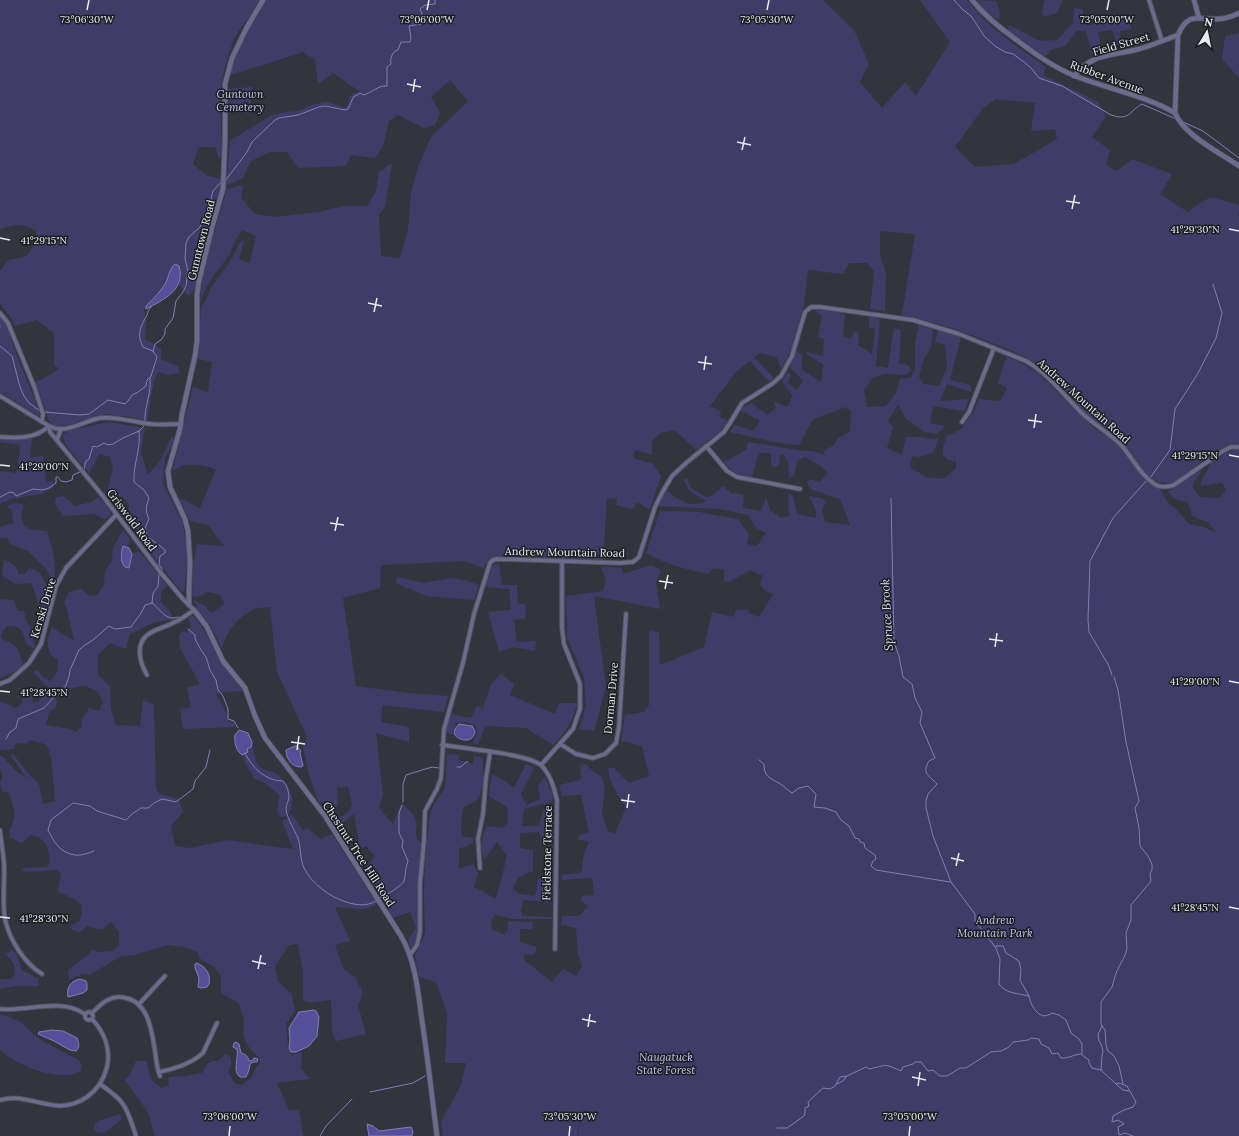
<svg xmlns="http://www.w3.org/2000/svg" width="1239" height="1136" viewBox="0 0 1239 1136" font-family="Lora,serif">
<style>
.green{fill:#3f3d68;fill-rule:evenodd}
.water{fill:#554f9a;stroke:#827eb4}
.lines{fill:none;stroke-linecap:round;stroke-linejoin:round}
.stream{stroke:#827eb4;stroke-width:1}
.minor-casing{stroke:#51515c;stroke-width:5.5}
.tertiary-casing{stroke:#51515c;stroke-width:6}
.minor{stroke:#6b6b8d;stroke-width:3.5}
.tertiary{stroke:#6b6b8d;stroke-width:4.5}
.ticks{fill:none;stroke:#eaebf2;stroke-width:1.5}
.labels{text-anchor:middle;stroke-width:3;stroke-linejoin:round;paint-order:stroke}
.street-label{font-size:11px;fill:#eaebf2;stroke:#1c1d21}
.park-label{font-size:11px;font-style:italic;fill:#c6c6f0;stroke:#1c1d21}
.water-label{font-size:12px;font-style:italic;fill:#d8d9ee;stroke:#1c1d21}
.ticks-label{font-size:10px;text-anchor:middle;fill:#eaebf2;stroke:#1c1d21;stroke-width:3;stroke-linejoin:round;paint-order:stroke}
</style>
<rect width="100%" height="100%" fill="#34343f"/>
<g class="green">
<path d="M0,0H259C254,16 239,26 233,42C228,56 223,72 221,87C219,110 222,135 222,158H219L215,147H198L193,164L207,176L222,179L220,192L212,216L200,265L195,289L188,296L179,284L181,276L171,268C164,289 156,293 144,309L146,322L145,339L161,349V359L178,366L180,373L169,375L158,372L154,380L147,421L132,417L106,414L69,425L55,426L49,421L36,382L52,374L59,368L54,366V333L37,320L15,326L12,319L0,304V271L8,260L27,256L37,239L36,230C21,224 15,223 0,230Z"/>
<path d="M265,0H823L854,30L869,64L860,82L882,108L905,82L916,96L950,42L920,0H967C988,28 1018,47 1046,67L1043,75L1098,102L1106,116L1092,137L1110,150L1106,165L1117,171L1132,159L1172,174L1160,194L1188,212L1210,197L1239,205V213L1238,215L1239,216V444C1216,444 1192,472 1173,483C1146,487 1137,457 1121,442C1112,433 1099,427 1090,418C1080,408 1071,396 1062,386C1055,378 1046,372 1039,366C1026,356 1010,350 995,344C965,332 934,321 902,315L915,234L880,231V255L886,273L885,311L870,309L874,271L867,263H849L843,274L808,270L804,306L800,317L792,347L781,370L777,357L760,353L754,357L774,378L769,382L750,361L736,372L710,406L721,412L720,417L729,421L721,430L696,450L675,430L660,433L652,441V455L635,450L633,458L653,464L661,476L650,509L644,507L642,504L636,503L633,509L626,508L616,505L617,499L607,498L603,560L502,556C492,557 488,558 484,568L464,561L381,565L380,588L343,598L356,686L408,693L448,696L444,712L382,705L381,722L409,727V742L376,733L383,795L379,808L393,824L400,807L404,805C408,810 415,815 416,822C418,830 412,838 422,843C420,860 417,878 417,896C417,915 422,931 412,948L408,940L416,928L410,912L393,918L363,871L375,856L366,846L353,853L350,847L359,843L354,814L344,822L345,843L332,820L347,814L352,805L348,787L337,788L338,806L332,810L325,801L319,803L309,774L303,747L307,737L277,672L270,607C265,608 258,607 254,609C237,617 226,632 222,649L211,626L198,611L194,600L204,605L211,613L225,604L219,594L208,592L197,597L192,596L193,567L197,544L224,546L208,525L190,521L179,498L200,508L216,469C199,465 185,461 172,472L193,387L208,392L212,362L198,359L201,308L206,300L212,286L229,263L241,241L244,240L239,259L250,263L256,236L242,230L234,243L229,255L209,282L200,301L204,266L227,189L243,185L241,198L255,214L275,217L319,212L344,206H367L376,191L379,172L392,163L385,207L379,214L381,256L400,258L408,229L411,193L418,167L431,137L468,101L450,80L431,97L440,113L435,125L424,128L398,115L389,121L383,146L375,158L351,155L346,166L298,168L287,152H270L251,161L243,178L225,186L228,167L230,141L270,116L285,112L299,111L311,105L326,102L345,107L348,105L350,96L354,93L360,92L333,73L318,84L315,60L303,52L231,75L229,73L242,39L258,15ZM996,99L1035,103L1031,131L1055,129L1057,139L1014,164L975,167L955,147L983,108Z"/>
<path d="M977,0L996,1L1000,12L999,20L986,12Z"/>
<path d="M1044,0H1063L1057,13L1045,17L1042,13Z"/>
<path d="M1074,8L1083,9V23L1090,25L1125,14L1132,29L1120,31L1121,44L1118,45L1112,30L1098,32L1102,52L1092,54L1086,31H1077L1065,46L1050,50L1048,54L1044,56L1007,30L1009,25L1040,41L1057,40L1073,23Z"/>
<path d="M1239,33V78L1222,59L1225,36Z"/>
<path d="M252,87L250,113L229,112L228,89Z"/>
<path d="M814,310H823L845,314L843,336L851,339L854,332L859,333L858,345L872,354L875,329L869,327V316L880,319L876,366L888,368L894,328L901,330L899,363L909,366L911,370L906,375L886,374L873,377L864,390L867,407L886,406L896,393L900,379L911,378L915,368V341L919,325L933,330L931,347L923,361L919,377L923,384L939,386L947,367L945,345L935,342L938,331L961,337L950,380L971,385V392L947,384L940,401L969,399L964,411L933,406L930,423L945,426L937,434L925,432L906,419L898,404L888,421L893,427L887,448L902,455L906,437H922L930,439H939L933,453L919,457L912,456L910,467L926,477L944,479L956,468V461L948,460L943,455V446L947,436L960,430L973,413L979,399L1001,401L1007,388L998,383L1006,357L1022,363L1040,375L1094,428L1115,442L1144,479L1161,490L1168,503L1175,508L1189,524L1204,527L1216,533L1209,523L1192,516L1188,502C1180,501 1171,499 1168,491L1201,470L1200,473L1192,486L1199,497L1220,498L1226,490L1222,483L1200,486C1202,475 1208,473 1210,463L1228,452L1236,449L1239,450V1136H578L583,1104L577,1136H443L441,1122L461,1085L466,1063H445L447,1013L436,982L419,977L415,956L425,933L424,894L425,863L430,815L433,806L445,787L447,754L459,755V760L473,764L474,756L483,758C483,769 484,792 477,800C474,803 467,805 463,807L461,824L462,836L473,838V843L459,849V869L473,864L478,873L474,887L496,899L507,856L497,842L484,860L481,844L486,826L502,828L508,822L507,807L489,796L492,774L505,781L514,788L526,764L534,768L521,794L526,805L540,799L538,786L545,777L553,797L552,802L524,809L522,826H539L544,808H553V839L543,843L539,832L520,833V848L533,850V871L519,877L513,888L519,894L534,896L536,893L538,879L552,878L551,903L524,900L521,910L522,916L552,917L551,919H513L495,915L491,921L492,929L503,934L508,931V921L533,922L532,929H520V942L537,947L534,955L524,954V960L552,982L563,969L576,976L582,966L578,955L576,928L561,925L562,916H579L588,906L581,901L582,896L594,895L592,878L563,880L562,875L581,873L584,853L589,842L578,839L579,835L589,833L581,795L562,796L559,785L580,780L581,776L580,765L586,764L594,772L602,777L605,788L602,814L608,832L615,834L626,807C618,796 609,782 608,768H614L629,783L649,776L642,746L621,741L625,715L644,712L649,705V630L659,632L660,665L704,647L712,612L734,617L736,610L747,609C749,614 753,615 759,617L773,594L765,591L760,584L763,576L750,570L729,582L724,581V570L715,568L712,569L709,574C684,569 669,565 646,553L660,511L699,512L738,519L749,534L747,544L757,546L766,533L756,528L748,515L720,509L659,506L666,490C679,500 690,509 706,501L689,490L683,479H687L692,489L706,497L712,496L723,486L731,493L744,495L743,508L761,511L766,497L770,510L781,518L789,516L788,494L793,495L797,514L816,518V511L809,496L821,498L826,502L822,510L825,522L850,525L840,499L810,489L807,482L810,479L820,482L828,473L821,466L805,457L797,461L794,475L789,478L788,462L783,454L780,456L779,465L774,467L771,465V453H760L757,458L752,478C740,476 731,472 724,462L746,450L748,442L804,451H813L823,455L825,450L833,446L838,438L850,432L851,412L846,407L813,419L799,445L779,443L730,432L735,425L754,431L760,420L741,411L744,406L751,403L767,415L776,408L774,401L787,407L793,396L782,382L787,372L791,375L788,383L797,390L803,381L790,367L796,351L802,355V370L821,382L823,364L806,354L808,352L823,356L824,339L818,337L822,316Z"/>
<path d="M0,317C10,326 11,342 16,354C24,375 34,395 40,416L37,415L0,392Z"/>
<path d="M108,422L145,428L141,452L148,475L160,461L172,436L174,439L165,459L163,484L182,521L186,542L187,567L184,592L181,591L127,523L129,504L123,497L117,496L116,505L107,494L113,467L110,457L99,454L89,473L66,445L62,435L68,431Z"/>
<path d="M0,439H32L30,458L43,456L46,482L53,481L54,487L41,494L11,499L0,504V471L17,473L20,445L0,442Z"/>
<path d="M64,496L75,506L91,502L98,497L110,509V516L105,519L94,514L63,516L55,504L56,497Z"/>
<path d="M17,503L24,505L21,515L24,526L30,529L47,531C54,553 56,561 54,584L46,569L28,551L9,543L8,538H0V527L13,523L12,511L7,506Z"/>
<path d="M123,530L130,539L128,547L126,546L122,549L121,559L131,563L132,554L139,551L167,585L161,592V602L169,610L174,619L153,623L130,634L126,649L110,643L98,655V675L110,686L111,709L116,725L140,726L143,700L154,705L156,789L160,794L179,799L183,812L171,826L175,846L190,848L227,840L293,849L282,821L292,814L303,831L307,828L321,839L332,834L377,904C365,913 348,907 335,907L350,941L335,945L344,970L355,977L363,993L358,1005L366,1034L336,1041L332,1032L331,1000L311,1003L303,1000V973L298,944L289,945L275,966L278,981L292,995L295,1011L286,1024L288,1047L291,1055L302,1052L301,1068L310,1079L277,1083L289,1110H299L303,1136H155L148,1112L125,1080L129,1076L136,1061H147C149,1075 149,1080 162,1088L169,1085L168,1077L186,1076L202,1073L207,1064L212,1061H218L226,1054L231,1058V1065L228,1072L234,1083L242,1085L251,1078L257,1066L260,1064V1059L248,1046L243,1035L244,1020L239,1003L221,993V976L214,967L199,958L198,952L184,947L168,945L134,955L121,956L90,975L82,974L69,980L68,971C75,963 85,959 92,950L98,952L113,951L119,945V932L111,922C101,931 101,931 88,926L79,932L72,930L71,925L79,922L82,913L81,904C74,898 66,896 58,891L61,873L56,870L24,872L22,868L46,867L50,864C49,849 46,836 29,835L27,839L21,843L10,837L9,831C18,816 14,809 9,793L2,791L0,782L3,776L0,769V756H2L18,773L27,778C21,771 17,763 10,755H14L27,772L39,784L43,804L55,801L51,758L47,745L30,740L27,744L16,743L14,749L0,750V702H2L16,708L23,702L21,694L33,696L32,703L38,702L46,692L53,694L57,701L56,707L49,713L46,725L69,729L76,732L82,727V720L89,708L99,711L103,702L98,692L86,686L75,687L61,694L45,685L33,672L38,670L42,677L50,681L57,672L58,660L50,654L47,640L52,627L63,635L74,640L67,610L64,603L69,592L81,589L90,596L97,595L104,585L105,572L112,560L113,548Z"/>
<path d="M4,559L16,567L19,574H25L29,568L39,572L51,593L40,636L38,634C40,620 39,594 30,583L16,584L2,576Z"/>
<path d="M499,563L502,585H517L518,604H525L526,618L514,620L517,642L536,641L535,651L512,647L499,652L488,612L511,610L509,589L485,587L492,566Z"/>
<path d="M651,565L661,570L656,583L660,609L594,596L606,687L594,731L579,729L586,706L584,678L567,637L566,596L603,591L606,580L601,567L622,568L623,574Z"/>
<path d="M397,577L423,583L452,578L468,581L479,585L474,600L426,596L396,583Z"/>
<path d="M0,599L14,600L18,611H24L27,623L34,630L33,639L35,646L34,649L26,643C23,630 21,626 7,626L1,634L2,639C18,645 20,651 23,667L0,679Z"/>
<path d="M194,615L209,638L220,662L239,685L243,691L225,692L216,694L226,712L228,721L234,723L235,727L183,729L180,709L191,707L187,688L200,684L180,648L179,636L182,631L186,632L190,628L191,624L188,618Z"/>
<path d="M501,674L514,684L510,695L555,714L559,703H578C571,722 568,730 553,745L526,728L485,726L478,745L472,743L477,734L476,726L466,722L456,723L452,735L446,732L451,714L471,718L477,706L483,708L491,684Z"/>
<path d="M252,742C254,749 254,760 259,766C263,770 268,770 273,772C286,779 297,796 290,811C288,816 284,817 280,817L277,811L279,795L277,793L265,783L255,779L247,766L242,755L248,752L247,749L251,747Z"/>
<path d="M13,950L17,955L22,970L38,979L39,986H16L0,989V979H10L15,975L14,964L6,954Z"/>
<path d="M0,1015L7,1016L22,1023L31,1032L41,1040L77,1059C81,1062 82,1065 81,1070C65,1085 11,1064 0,1049Z"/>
<path d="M120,1114L122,1119L105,1132L98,1133L94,1130L95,1124L101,1120Z"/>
</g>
<g class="water">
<path d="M175,264L179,266C186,290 163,300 146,309V306C153,299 160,292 165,284C169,277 169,269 175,264Z"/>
<path d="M123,546L129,548L132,554L129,568L125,567C120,561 121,554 123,546Z"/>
<path d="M459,724L472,726L475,731C474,743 460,742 454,734L455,729Z"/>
<path d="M239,730L248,733L252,742L251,747L247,749L248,752L242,755C236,750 234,743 235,735Z"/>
<path d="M295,746H297L301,751L300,753L303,766L301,767C292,767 286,759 286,750Z"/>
<path d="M197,963C206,967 211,974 209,984L207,987L201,988L198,987L199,978L195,968V964Z"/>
<path d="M80,979L86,981L87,983V990L83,993L68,997C66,987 71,981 80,979Z"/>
<path d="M314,1010L316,1011L319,1017L317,1036L309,1046L296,1052H291L289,1048L290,1040L289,1028L299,1012Z"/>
<path d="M52,1030L63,1031L77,1038C79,1043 80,1048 76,1051L70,1050L54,1041L38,1034L39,1032Z"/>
<path d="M236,1042L239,1044L241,1053C245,1054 248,1056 249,1061L253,1060L254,1058L258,1059L257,1062H253L250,1064L249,1070L246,1077H240C232,1071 239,1058 237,1049L233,1047L234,1043Z"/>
<path d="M367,1124L373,1126L379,1131L411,1127L413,1131L412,1136H369Z"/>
</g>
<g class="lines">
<g class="stream">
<path d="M954,0L962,9L971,16L985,37L995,46L1005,52L1013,54L1024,62L1031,68L1039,78L1062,86L1111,115C1130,121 1128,112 1142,104L1176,119"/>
<path d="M1183,122L1203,131L1239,158"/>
<path d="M225,181L247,152L252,142L275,120L279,118L298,115L319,107L325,106L345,110L348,109L354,96H356L360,93L363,95C372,93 378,85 387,86V67L391,64C390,59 392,51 398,50L401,42H410L411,38L409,26L421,24L423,22L424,19L420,9L425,5L435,4V0"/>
<path d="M0,326V327"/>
<path d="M0,346L12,356L20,387L24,396L29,403L40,411"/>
<path d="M153,351L155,344L161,340L165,334V329L173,318L176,301L183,292L186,286L188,272L185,258L186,243L189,237L200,227L209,207L213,191L222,181"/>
<path d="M44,412L80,415L89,414L108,400L125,404L128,401L132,395L138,392L146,386L147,380L151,376L157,357L153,351L143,347C136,334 141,326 147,315C148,311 149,309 152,306"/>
<path d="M145,421C144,407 152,392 150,378"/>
<path d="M139,431C141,450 133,464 134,482L144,490L149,498C146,506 145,511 149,519L145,528L147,537L155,542L156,545H159L165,550V553L160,556L159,565L162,568V571"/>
<path d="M84,469L86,461L89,459L93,446L97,447L104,443L108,445L113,444L123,438L139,431L144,426"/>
<path d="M1150,478L1170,450L1175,409L1197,375L1216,338L1222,313L1213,284"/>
<path d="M0,497L10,492L14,493L16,496L33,489L42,490L49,488L56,483V477H58L61,481L66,482L72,480L73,475L80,472"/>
<path d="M891,498L894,642L899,656L903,677L912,684L915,698L922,712L920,723L935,758L929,761C921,774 930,776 937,784L928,794L926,801V808L933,836L951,882L975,914V921L996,948L1000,959L999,984C1006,994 1017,993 1029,996C1031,1007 1040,1022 1052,1013L1059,1015L1066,1020L1071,1033L1079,1039L1082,1044V1055L1089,1060V1063L1092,1068L1101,1070L1116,1084L1119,1083L1127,1086L1136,1102L1133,1107L1124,1110L1113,1116L1112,1122L1118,1120L1124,1124L1118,1127L1119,1135L1125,1133L1133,1136"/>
<path d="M159,574L158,586L153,593L152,603C158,607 165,619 173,618C175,618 177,617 179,617"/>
<path d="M188,629L195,635V639L201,650L206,657L210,670L216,680L218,690L223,696L228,709V719L234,721L238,728"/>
<path d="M1112,675L1109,666L1089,632L1088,620L1090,561L1113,518L1147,480"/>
<path d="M1114,677L1118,690L1126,742L1139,801L1135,808L1139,828L1140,846L1148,856L1152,864V870L1150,874L1151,881L1131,905V920L1126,933L1127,949L1125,955L1116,973L1112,987L1101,1002V1023L1102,1026L1105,1030L1106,1045L1108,1051L1114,1056L1119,1066L1123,1084"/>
<path d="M59,694L64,690L69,677L70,670L79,650L85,645L93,640L109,626L115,629L131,627C136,619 142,614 145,605L152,603"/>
<path d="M6,739L10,732L16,728L18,719L44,708L54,697"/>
<path d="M245,753C252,768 266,781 283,781C287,785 289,793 289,798C288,802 286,805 286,810C288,820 294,829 298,838C301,848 300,860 304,868C312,884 330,897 346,902C356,905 366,907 376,901"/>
<path d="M759,760L764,764C764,776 769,778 779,783C783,785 787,790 792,793L799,788L808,786L816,794L814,807L825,808L836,812L841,820L849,826L855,838L859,839L860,842L864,843L865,848L875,855L876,859L873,861L871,866L876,870L950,882"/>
<path d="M457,767H461L466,762H468"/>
<path d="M403,802V784L406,775L432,767L439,768"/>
<path d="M94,851C89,853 81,856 75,855C60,853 54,842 48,830L51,820L73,803L90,806L97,811L126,820L132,814L141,808H148L154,803L162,799L176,802L193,789L195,781L206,767L210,750"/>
<path d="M380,898C386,895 402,886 404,881C406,874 405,868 408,861L402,847L403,841L399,833V813L402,805"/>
<path d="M994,946H1003L1006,953L1019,961L1021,970L1020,980L1029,996"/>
<path d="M1101,1070L1102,1056L1103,1051L1101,1044L1099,1041L1098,1034L1102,1026"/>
<path d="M837,1084L843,1081L846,1077"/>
<path d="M1116,1084L1123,1090L1129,1091"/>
<path d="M370,1092L413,1083L425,1076"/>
<path d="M777,1128H787L804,1116L805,1113V1108L809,1106L808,1102L823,1088L830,1089L835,1086L840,1077L847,1076L866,1067L869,1069C888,1065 883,1063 901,1071L903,1067L913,1064L915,1062H921L928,1071L933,1070L940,1076H947L960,1068H966L991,1052L1001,1051L1009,1047L1013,1042L1028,1040L1031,1038L1039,1039L1041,1044L1049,1048L1052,1054L1058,1053L1061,1058C1068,1059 1074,1054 1081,1054"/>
<path d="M320,1136L326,1126L352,1099"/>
</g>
<defs>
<g id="minor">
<path d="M1149,0L1162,41"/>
<path d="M0,313L8,323L34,386L43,414L42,422"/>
<path d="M0,396L49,426C66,435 83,421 100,418C116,416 133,422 150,424C160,425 170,424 181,424"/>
<path d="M962,422L969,412L994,348"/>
<path d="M0,437C17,438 36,439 49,426L50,432L102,495L161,573L183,599L194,610C188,614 182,619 175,622C168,626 159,628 152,632C134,641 139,661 147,675"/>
<path d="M57,440L61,429"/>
<path d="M706,446L727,471L737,477L800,489"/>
<path d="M0,684L10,680L29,663L41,644L56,586L66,568L116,515"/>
<path d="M560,744L576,754L593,758L605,754L616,743L619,727L626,614"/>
<path d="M442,745C462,748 530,754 542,766C551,776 554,788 557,800L555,949"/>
<path d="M541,765L573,729L580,709V684L564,644L562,628V561"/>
<path d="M0,830C1,841 3,852 4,863C5,881 2,901 5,919C9,939 24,963 42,974"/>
<path d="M480,868L478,839L483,814L486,778L490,753"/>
<path d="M410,955L417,945L420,932V883L424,841L425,811L437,789L441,778L444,729L463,663L474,614L490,563L493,560L497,559L620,563L633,562L639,557L655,507L663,491L672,476L686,463L724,432L730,423L742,403L772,384L781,376L792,356L805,312L811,307H820L913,320L959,334L1026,361C1049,374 1065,397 1084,415C1096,426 1111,434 1122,446C1133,459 1141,476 1156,485C1162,488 1168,487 1174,485L1223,451L1231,447H1239"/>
<path d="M139,1004L165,976"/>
<path d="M0,1009C29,1012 59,997 85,1014"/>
<circle cx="89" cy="1016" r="4"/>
<path d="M92,1013C102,1003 111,994 126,998C154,1004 153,1047 158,1070L160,1076"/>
<path d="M159,1072C174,1069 192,1063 203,1053L217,1023"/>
<path d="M100,1084C126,1102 126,1106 136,1136"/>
<path d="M0,1100C31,1091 55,1119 87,1097C97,1090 104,1079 107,1067C111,1049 104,1032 92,1019"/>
</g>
<g id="tertiary">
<path d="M972,0C985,16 1001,29 1018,41C1036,55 1053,67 1075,76C1106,88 1146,96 1175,113"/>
<path d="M1194,0L1199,18"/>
<path d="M1239,13C1233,16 1225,19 1218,19C1199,20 1188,11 1178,35L1175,113C1185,136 1219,152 1239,166"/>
<path d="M1074,76C1091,54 1110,56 1135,50C1149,47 1164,40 1178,35"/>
<path d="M189,605V589L190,563L188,531L185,519L170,487L168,471L180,429L182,414L195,356L197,341V295L199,281L212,227L223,189L225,139V84L232,58L246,29L263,0"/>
<path d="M194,610L207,627L223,661L245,688L255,716L265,738L325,816L401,936C416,962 418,992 422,1021C428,1059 432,1098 437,1136"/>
</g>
</defs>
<use href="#minor" class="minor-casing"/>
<use href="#tertiary" class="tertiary-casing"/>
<use href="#minor" class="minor"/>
<use href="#tertiary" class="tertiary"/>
</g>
<path class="ticks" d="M87,10L89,0M427,10L429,0M767,10L769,0M1107,10L1109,0M407,84L421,87M413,92L415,79M737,142L751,145M742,150L745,137M1066,201L1080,203M1072,209L1075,195M1229,229L1239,231M0,238L10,240M368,303L382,306M374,312L377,298M698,362L712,364M704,370L706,356M1028,420L1042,422M1034,428L1036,414M1229,455L1239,457M0,465L10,466M330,523L344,525M335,531L338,517M659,581L673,583M665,589L668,575M989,639L1003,641M995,647L997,633M1229,681L1239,683M0,691L10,692M291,742L305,744M297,750L299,736M621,800L635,802M627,808L629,794M951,858L964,861M956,866L959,853M1229,907L1239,909M0,917L10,918M252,961L266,964M258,969L261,955M582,1019L596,1022M588,1027L590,1014M912,1077L926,1080M918,1086L920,1072M229,1136L230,1126M569,1136L570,1126M909,1136L910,1126"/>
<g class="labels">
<g class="street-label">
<text transform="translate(1121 44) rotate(-16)" y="4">Field Street</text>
<text transform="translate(1107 77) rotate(20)" y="4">Rubber Avenue</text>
<text transform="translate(201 240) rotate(-76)" y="4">Gunntown Road</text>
<text transform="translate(1084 401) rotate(42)" y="4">Andrew Mountain Road</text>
<text transform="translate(132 520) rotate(53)" y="4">Griswold Road</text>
<text transform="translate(565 552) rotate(1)" y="4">Andrew Mountain Road</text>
<text transform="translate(43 608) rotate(-73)" y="4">Kerski Drive</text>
<text transform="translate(611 698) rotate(-85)" y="4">Dorman Drive</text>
<text transform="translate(547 853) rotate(-89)" y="4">Fieldstone Terrace</text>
<text transform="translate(359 854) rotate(57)" y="4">Chestnut Tree Hill Road</text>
</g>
<g class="park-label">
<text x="240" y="98">Guntown<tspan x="240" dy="13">Cemetery</tspan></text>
<text x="995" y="924">Andrew<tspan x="995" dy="13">Mountain Park</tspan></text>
<text x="666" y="1061">Naugatuck<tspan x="666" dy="13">State Forest</tspan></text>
</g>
<g class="water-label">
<text transform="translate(887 615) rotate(-93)" y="4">Spruce Brook</text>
</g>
</g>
<g class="ticks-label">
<text x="87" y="23">73°06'30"W</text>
<text x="427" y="23">73°06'00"W</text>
<text x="767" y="23">73°05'30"W</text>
<text x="1107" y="23">73°05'00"W</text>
<text x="1195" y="233">41°29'30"N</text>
<text x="44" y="244">41°29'15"N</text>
<text x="1195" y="459">41°29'15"N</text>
<text x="44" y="470">41°29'00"N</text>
<text x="1195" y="685">41°29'00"N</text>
<text x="44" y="696">41°28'45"N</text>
<text x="1195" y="911">41°28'45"N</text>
<text x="44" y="922">41°28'30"N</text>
<text x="230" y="1120">73°06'00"W</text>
<text x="570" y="1120">73°05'30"W</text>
<text x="910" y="1120">73°05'00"W</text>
</g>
<g transform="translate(1207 32) rotate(10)" stroke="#1c1d21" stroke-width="3" paint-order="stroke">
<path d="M0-3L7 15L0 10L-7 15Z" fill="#eaebf2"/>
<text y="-6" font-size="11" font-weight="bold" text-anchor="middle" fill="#eaebf2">N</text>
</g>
</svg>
